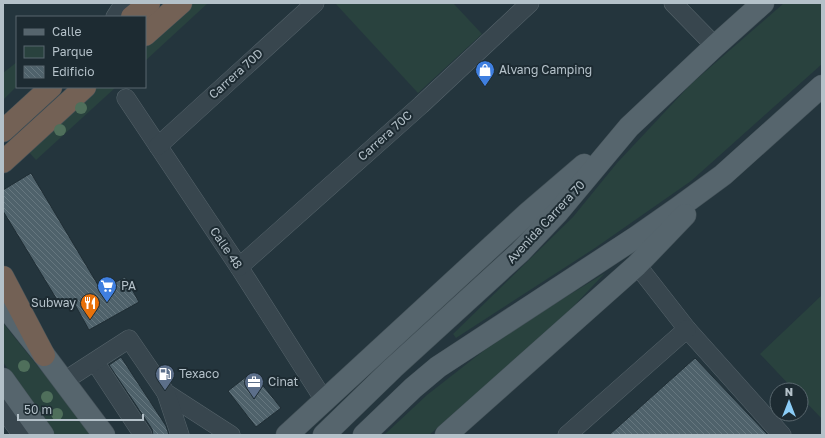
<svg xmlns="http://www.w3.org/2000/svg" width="825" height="438" viewBox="0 0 825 438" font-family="'Golos Text',sans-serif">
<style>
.green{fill:#29423e}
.building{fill:url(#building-back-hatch);stroke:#1f2d34}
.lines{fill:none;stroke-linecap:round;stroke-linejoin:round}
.minor-casing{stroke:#56646b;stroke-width:19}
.major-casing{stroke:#445259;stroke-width:23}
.highway-casing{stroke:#435158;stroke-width:23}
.minor{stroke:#38464e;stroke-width:18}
.major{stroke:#56656d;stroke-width:22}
.highway{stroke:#736155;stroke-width:22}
.tree{fill:#4f6f5b}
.labels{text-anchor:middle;stroke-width:4;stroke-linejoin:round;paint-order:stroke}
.poi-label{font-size:12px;fill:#b4c1c9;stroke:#1d2b32;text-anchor:start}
.street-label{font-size:12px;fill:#b4c1c9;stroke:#1d2b32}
</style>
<defs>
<pattern id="building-back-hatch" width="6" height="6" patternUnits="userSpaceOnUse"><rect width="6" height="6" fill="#4f626b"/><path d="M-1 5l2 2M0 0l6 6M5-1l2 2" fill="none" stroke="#66777f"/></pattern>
</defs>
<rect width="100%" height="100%" fill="#24353d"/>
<g class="green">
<path d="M187,3H208L145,61V42Z"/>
<path d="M335,3H453L482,34L418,93Z"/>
<path d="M784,3H822V64L691,181L595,248L456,338L453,334L573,217L617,163L691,84Z"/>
<path d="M17,62V86L3,100V73Z"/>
<path d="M97,87H116L36,160L28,151Z"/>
<path d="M605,273L552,329L429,435H384L427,395L505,334Z"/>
<path d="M822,295V419L801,397V390H794L760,354Z"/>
<path d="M3,323L77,415L91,435H53L3,362Z"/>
</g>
<g class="building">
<path d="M31,173L101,290L125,277L139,302L89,330L73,301L62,308L3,211V190Z"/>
<path d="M121,357L166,426L169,435H153L152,429L109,365Z"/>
<path d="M695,358L768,435H609Z"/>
<path d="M252,372L281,408L256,427L228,391Z"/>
</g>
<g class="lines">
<defs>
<g id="minor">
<path d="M673,3L715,46"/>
<path d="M115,17L124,3"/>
<path d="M126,98L239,267L324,400"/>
<path d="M158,146L315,3"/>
<path d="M637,265L687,329L782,435"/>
<path d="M239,267L421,105L530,3"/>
<path d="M95,362L143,435"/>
<path d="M64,381L129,339L166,393L231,435"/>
<path d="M166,393L180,435"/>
<path d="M3,409L22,435"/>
<path d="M567,435L687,329"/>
</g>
<g id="major">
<path d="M3,304L44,355L104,435"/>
<path d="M3,379L43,435"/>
<path d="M287,435L528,213L584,165"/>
<path d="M324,435L393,368L520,252L558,212L629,127L715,46L763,3"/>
<path d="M364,435L413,388L438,367L638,236L678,208L723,175L822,86"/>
<path d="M446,435L637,265L685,215"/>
</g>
<g id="highway">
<path d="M132,17L149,3"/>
<path d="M145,35L181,3"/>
<path d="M3,131L51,87"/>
<path d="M3,162L85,87"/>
<path d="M3,277L44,355"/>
</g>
</defs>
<use href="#minor" class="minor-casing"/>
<use href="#major" class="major-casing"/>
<use href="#highway" class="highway-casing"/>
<use href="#minor" class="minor"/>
<use href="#major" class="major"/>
<use href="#highway" class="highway"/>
</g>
<g class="tree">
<circle cx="81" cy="108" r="6"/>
<circle cx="60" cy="130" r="6"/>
<circle cx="24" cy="366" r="6"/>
<circle cx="47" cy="397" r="6"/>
<circle cx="57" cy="414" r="6"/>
</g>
<defs>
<symbol id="shop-pin" viewBox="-11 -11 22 30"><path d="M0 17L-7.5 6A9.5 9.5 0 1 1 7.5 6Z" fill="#3f7fe0" stroke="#1d2b32"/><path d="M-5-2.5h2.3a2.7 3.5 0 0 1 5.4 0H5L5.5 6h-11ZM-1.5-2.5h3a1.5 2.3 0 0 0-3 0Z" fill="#fff"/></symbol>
<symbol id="supermarket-pin" viewBox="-11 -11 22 30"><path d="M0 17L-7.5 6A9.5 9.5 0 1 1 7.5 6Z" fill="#3f7fe0" stroke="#1d2b32"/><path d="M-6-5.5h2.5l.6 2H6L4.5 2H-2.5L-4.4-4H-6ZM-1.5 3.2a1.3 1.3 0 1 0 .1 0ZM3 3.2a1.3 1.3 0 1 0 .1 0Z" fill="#fff"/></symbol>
<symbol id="restaurant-pin" viewBox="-11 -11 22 30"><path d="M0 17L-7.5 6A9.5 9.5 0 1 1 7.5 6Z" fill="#e8710a" stroke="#1d2b32"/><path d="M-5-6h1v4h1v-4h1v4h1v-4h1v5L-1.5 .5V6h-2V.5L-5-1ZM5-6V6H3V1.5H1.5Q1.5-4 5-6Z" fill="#fff"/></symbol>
<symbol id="fuel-pin" viewBox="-11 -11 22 30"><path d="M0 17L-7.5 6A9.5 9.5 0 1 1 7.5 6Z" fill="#5c6f8a" stroke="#1d2b32"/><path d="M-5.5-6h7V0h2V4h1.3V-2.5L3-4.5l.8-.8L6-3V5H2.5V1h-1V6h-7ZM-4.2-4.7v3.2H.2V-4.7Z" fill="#fff"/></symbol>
<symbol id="office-pin" viewBox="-11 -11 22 30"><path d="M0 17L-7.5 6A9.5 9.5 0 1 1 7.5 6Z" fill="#5c6f8a" stroke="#1d2b32"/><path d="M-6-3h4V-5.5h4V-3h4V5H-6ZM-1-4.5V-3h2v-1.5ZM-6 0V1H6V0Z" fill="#fff"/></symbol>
</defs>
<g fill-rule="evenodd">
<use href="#shop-pin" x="474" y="59" width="22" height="30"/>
<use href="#supermarket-pin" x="96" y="275" width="22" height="30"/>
<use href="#restaurant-pin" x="79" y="292" width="22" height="30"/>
<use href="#fuel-pin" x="154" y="363" width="22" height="30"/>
<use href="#office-pin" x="243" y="371" width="22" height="30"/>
</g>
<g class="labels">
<g class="poi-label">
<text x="499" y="74">Alvang Camping</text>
<text x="121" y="290">PA</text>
<text x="76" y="307" text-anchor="end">Subway</text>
<text x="179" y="378">Texaco</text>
<text x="268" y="386">Cinat</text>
</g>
<g class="street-label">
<text transform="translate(236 74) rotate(-42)" y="4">Carrera 70D</text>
<text transform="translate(385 136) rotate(-42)" y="4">Carrera 70C</text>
<text transform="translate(546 222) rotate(-47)" y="4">Avenida Carrera 70</text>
<text transform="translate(226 248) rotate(56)" y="4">Calle 48</text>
</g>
</g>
<rect width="825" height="438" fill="none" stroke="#b4c1c9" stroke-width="8"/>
<rect x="16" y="16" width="130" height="72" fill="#1d2b32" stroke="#59676e"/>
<rect x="24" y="29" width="20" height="6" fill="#56656d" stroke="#59676e"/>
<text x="52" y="36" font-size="12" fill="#b4c1c9">Calle</text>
<rect x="24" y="46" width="20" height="12" fill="#29423e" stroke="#59676e"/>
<text x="52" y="56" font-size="12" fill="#b4c1c9">Parque</text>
<rect x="24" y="66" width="20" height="12" fill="url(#building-back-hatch)" stroke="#59676e"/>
<text x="52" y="76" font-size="12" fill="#b4c1c9">Edificio</text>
<g transform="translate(789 402)"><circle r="19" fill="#1d2b32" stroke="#59676e"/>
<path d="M0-3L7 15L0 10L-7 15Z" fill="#8bcdf7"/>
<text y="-6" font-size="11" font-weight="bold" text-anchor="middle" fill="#b4c1c9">N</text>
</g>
<path d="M18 414v6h125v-6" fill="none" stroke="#b4c1c9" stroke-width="2"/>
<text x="24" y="414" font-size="12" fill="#b4c1c9" stroke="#1d2b32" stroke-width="3" paint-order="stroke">50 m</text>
</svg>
